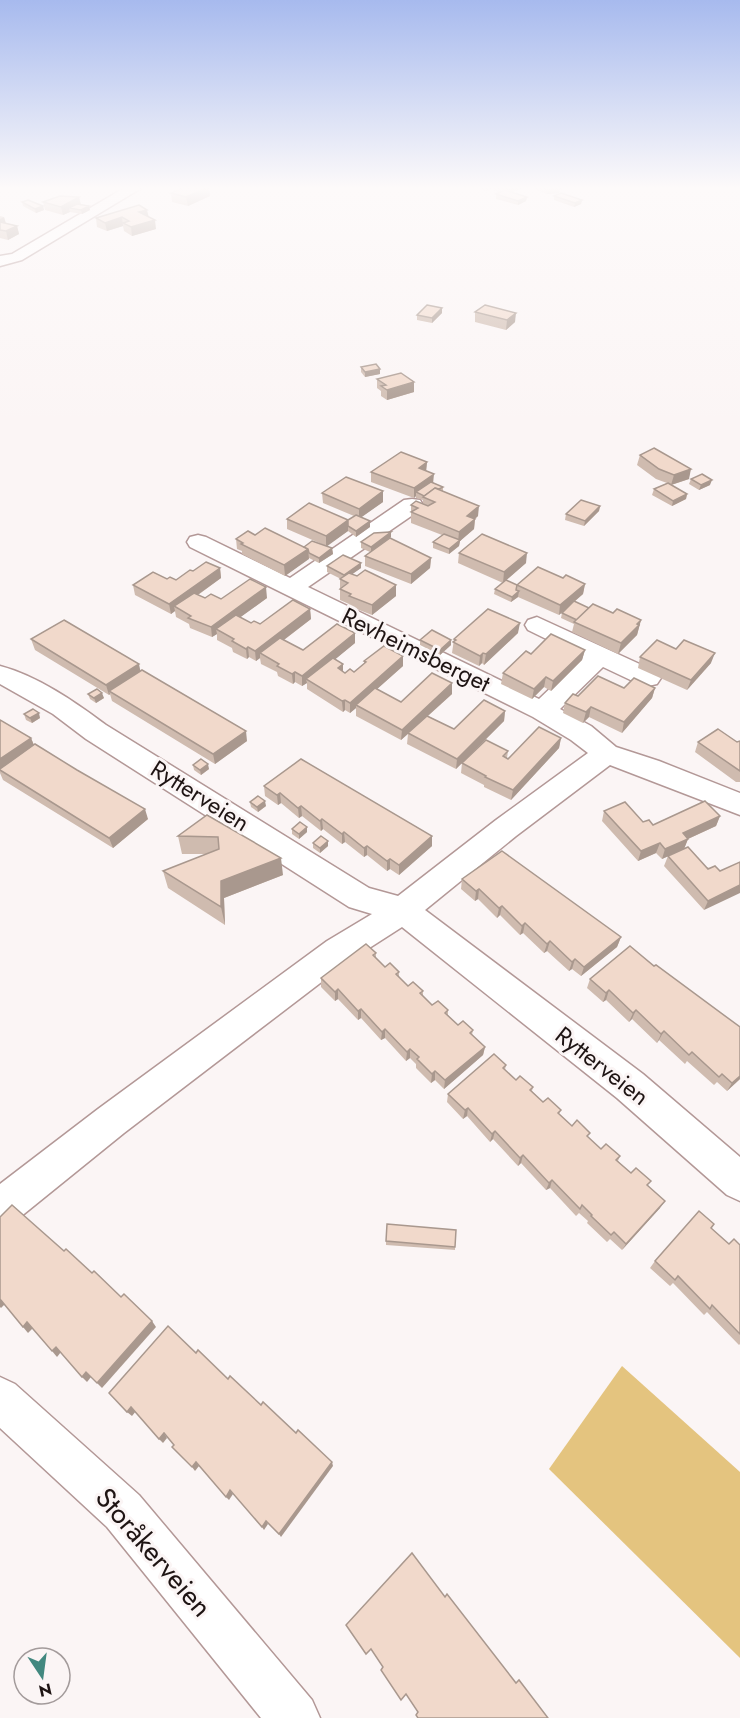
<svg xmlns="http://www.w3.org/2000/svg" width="740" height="1718" viewBox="0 0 740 1718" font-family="Jost,sans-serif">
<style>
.green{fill:#e4c47f}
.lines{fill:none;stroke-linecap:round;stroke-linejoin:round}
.street-casing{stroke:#b39897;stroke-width:3}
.street{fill:#fff;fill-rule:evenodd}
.wall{fill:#cfbbaf}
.shaded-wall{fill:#a9988e}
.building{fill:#f1d9cb;stroke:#a9988e;stroke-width:1.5}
.labels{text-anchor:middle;stroke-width:6;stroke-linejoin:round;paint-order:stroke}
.street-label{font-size:24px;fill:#1e1413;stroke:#fbf5f5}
.near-street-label{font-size:28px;fill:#1e1413;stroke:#fbf5f5}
</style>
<rect width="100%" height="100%" fill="#fbf5f5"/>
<path class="green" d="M622,1366L740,1472V1658L549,1469Z"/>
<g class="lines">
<defs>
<g id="street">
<path d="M126,187H143L22,260L0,266V256L12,254Z"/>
<path d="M412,499L420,500L423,505L420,510L308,587L539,699L583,657L528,630L525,625L528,620L537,617L657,672L661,678L657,684L648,686L639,684L603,667L560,709L591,726L616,747L659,761L740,793V815L610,765L516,836L425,910L643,1074L740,1157V1201L727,1195L617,1098L402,927L349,961L124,1133L14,1222L0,1227V1184L98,1109L327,941L372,914L349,907L86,739L53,714L0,684V666C38,676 75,702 106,725L369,888L398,896L496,820L588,753L571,740L533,717L190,547L187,542L190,537L198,535L206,537L290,578L404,500Z"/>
<path d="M0,1377L15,1384L139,1495L312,1700L320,1718H261L107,1527L0,1428Z"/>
</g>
</defs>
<use href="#street" class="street-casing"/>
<use href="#street" class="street"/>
</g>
<g class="wall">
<path d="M474,187H524L512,192L527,197L526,201L518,205L496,199V194L500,193L491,189L486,191Z"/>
<path d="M528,187H558L560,189L559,193L547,194Z"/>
<path d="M171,193L210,196L188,206L172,202Z"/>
<path d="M554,196L582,200L581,204L574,207L554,200Z"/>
<path d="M79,197L81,204L89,206L90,210L82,214L70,212L63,215L45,210L43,202Z"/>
<path d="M22,202L43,206L44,210L36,213L23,206Z"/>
<path d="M0,216L4,217L6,223L17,226L19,234L8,240L0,238Z"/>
<path d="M148,217L156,229L132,236L124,231L123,226L107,231L97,227L96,218Z"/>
<path d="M475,312L515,322L506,330L475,322Z"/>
<path d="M442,313L432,323L417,320V315Z"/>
<path d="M361,367L380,374L365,377L361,372Z"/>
<path d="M377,379L414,382V392L387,400L381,396V391L377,388Z"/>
<path d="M640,455L689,479L671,485L687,494L686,499L672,506L652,495L654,489L667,483L656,479L637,465Z"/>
<path d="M427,462L426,471L433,483L443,487V491L478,516L475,519L474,529L460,541L459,546L449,554L433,548V542L442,535L411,523V505L423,504V500L416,498V496L414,498L371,482V472Z"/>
<path d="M691,479L710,485L699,490L689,484Z"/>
<path d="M383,491V502L361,517L370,527L356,537L348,531L326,546L332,548L333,554L319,563L309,558L285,576L242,554V551L237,549L236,539L304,547L324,545L287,529V519L348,520L354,516L323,503L322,493Z"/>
<path d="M600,506L599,511L584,526L565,520L566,514Z"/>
<path d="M391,537L390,538L431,558L430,568L411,584L365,566V556L370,552L361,548V542Z"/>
<path d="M459,553L526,563L504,582L517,585L563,578L585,584L583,594L559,615L518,597L511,602L494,594L495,589L503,583L458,563Z"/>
<path d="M361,563V568L352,574L396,596L372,615L349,606V604L340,600V579H341L327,572V566Z"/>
<path d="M220,568L221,578L198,595L205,598L221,599L267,598L240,617L251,623L260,624L310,609L311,619L284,640L303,650L355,643L335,659L343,664V672L345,673L354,672L364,664V661L403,656V666L377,689L401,702L452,683V694L428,716L454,729L505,711L504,721L464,761L508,751L507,758L508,759L561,738L559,748L511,800L484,787V785L461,773L462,763L456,769L407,744L408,734L401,740L356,716V708L350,713L345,710L343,712L307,689V683L302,686L295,682L293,684L278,676L277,672L261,664L260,658L256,661L249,657L247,659L233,652L232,648L217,640V634L212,637L190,628L189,624L176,617L175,611L171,614L135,595L133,585L167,579L176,580L193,571Z"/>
<path d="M589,608L641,620L637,635L618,654L572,632L574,624L561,618L562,613Z"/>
<path d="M518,633L484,665L482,663L479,666L452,653L454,639Z"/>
<path d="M31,639L140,671L247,741L215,764L112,701L110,694L109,695L35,650Z"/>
<path d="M420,640H451V645L440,655L420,645Z"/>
<path d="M676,649L711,663L687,690L638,668L640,657Z"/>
<path d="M585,650L582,660L551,691L544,687L532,699L501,684L503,673L531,654Z"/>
<path d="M624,688H655L652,698L622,733L589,717L583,723L563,713L565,703L578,696Z"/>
<path d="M88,694L104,698L96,703L90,699Z"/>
<path d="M24,714L40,718L32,723L26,720Z"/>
<path d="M0,720L31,738L34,745L77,770L148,819L113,848L3,780L0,773Z"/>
<path d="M740,741V782H736L695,752L698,742H737Z"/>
<path d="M193,765L209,769L201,775L194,770Z"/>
<path d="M264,786L432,846L399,875L390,869L387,871L367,855L364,857L345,842L342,844L323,829L321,831L302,816L299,818L281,803L278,805L265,796Z"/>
<path d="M250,802L266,806L258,812L251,807Z"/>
<path d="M604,811L653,825L720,816L716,826L688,839L684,849L662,859L656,853L638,861L602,821Z"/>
<path d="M207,815L283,875L224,898L225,925L168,888L163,871L207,854H182L178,836Z"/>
<path d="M292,829L307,832L299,839L292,834Z"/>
<path d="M328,841V846L320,853L313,848V843Z"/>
<path d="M668,856L720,871L740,862L704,910L664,866Z"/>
<path d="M462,879L621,937L617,947L581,976L572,969L569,971L547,951L544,953L523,933L520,935L500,915L497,918L478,899L475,901L461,889Z"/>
<path d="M630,946L740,1079L727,1091L717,1082L714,1085L687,1061L685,1064L659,1040L657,1043L632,1019L629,1022L606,1000L603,1002L587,988L590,979Z"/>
<path d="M376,953V958L385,967L399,972V977L408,986L423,991V996L432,1005L448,1010V1015L458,1025L473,1030L472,1035L485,1047L483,1055L444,1089L435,1080L431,1083L416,1068V1064L410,1058L406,1061L385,1038L381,1040L361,1018L358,1020L338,999L335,1001L321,987V978Z"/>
<path d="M506,1065L505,1070L516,1080L533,1087L532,1091L543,1102L561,1110L559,1114L572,1126L588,1138L601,1149L620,1156L618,1161L631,1173L648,1185L660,1208L622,1250L610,1239L607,1242L587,1223L588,1221L579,1213L576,1216L550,1188L546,1190L521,1163L518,1166L493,1139L490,1142L467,1116L463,1119L447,1102L448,1094Z"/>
<path d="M711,1228L729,1244L740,1245V1344L739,1345L707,1312L704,1315L673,1283L670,1286L650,1268L655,1261Z"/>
<path d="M386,1241L455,1247V1250L386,1245Z"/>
</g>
<g class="shaded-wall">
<path d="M209,187L210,196L188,206L186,197Z"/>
<path d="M486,187H491V189L486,191Z"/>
<path d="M507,187H524L506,195Z"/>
<path d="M555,187H558V189H560L559,193L547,194L548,190Z"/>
<path d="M79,197L81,206L69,208L70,212L63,215L61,207Z"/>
<path d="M527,197L526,201L518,205V201Z"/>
<path d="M582,200L581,204L574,207L575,203Z"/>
<path d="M43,206L44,210L36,213L35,209Z"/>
<path d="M89,206L90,210L82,214L81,210Z"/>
<path d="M147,210L149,218L139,212Z"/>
<path d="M4,217L6,225L0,228V219Z"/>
<path d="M122,217L123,226L107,231L105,223Z"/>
<path d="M155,220L156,229L132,236L131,227Z"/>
<path d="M17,226L19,234L8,240L6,231Z"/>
<path d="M442,308V313L432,323V318Z"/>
<path d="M516,313L515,322L506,330L507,320Z"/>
<path d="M380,369V374L365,377V372Z"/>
<path d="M414,382V392L387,400V390Z"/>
<path d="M427,462L426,472L419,468Z"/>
<path d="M691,469L689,479L671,485L674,475Z"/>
<path d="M434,474L433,484L416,492V496L414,498V488Z"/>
<path d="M712,480L710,485L699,490L701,485Z"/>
<path d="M383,491V502L359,519V509Z"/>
<path d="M687,494L686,499L672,506L673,501Z"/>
<path d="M479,506L478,516L466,526L467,516Z"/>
<path d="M600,506L599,511L584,526L585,521Z"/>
<path d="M475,519L474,529L460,541L459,546L449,554V549L458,542L459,532Z"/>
<path d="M348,520V531L326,547V536Z"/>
<path d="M370,521V527L356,537V531Z"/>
<path d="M391,532V537L371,552V547Z"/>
<path d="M332,548L333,554L319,563V558Z"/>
<path d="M308,549L309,559L285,576L284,565Z"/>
<path d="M527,553L526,563L503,583L504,572Z"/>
<path d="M431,558L430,568L411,584V574Z"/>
<path d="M361,563V568L344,580V575Z"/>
<path d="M220,568L221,578L178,609L174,606L175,611L171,614L169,604Z"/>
<path d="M585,584L583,594L559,615L560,605Z"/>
<path d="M396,585V596L372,615V605Z"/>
<path d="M266,587L267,598L220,632L216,629L217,634L212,637L211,627Z"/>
<path d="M519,591L518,597L511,602L512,597Z"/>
<path d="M310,609L311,619L264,655L260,653V658L256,661L255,651Z"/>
<path d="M641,620L637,635L618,654L621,643Z"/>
<path d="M520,623L518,633L484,665L486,654Z"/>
<path d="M355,633V643L309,681L306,679L307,683L302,686V676Z"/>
<path d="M451,640V645L440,655V650Z"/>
<path d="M248,647L249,657L247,659L246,649Z"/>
<path d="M585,650L582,660L551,691L553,681Z"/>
<path d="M483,653L482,663L479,666L480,656Z"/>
<path d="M715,653L711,663L687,690L691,680Z"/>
<path d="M403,656V666L358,706L356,705V708L350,713V703Z"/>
<path d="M139,664L141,674L109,691L110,694L109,695L106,685Z"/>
<path d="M343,664V674L338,668Z"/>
<path d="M295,672V682L293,684L292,674Z"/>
<path d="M546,677L544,687L532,699L534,689Z"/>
<path d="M452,683V694L401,740L402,730Z"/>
<path d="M655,688L652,698L622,733L624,722Z"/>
<path d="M102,693L104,698L96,703L94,698Z"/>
<path d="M345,700V710L343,712L342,701Z"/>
<path d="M591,707L589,717L583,723L586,712Z"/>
<path d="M505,711L504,721L456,769L457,759Z"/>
<path d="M39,713L40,718L32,723L30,718Z"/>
<path d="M246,731L247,741L215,764L213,754Z"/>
<path d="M31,738L35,748L0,770V759Z"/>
<path d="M561,738L559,748L511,800L513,790Z"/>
<path d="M208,764L209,769L201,775L200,770Z"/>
<path d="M280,793L281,803L278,805L277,795Z"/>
<path d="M265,801L266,806L258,812L257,807Z"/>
<path d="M301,806L302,816L299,818L298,808Z"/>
<path d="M145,809L148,819L113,848L109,838Z"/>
<path d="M720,816L716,826L679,843L683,833Z"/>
<path d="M322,819L323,829L321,831L320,821Z"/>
<path d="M307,827V832L299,839V834Z"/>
<path d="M344,832L345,842L342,844V834Z"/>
<path d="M432,836V846L399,875V865Z"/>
<path d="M688,839L684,849L662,859L665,849Z"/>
<path d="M328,841V846L320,853V848Z"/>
<path d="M660,843L656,853L638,861L641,851Z"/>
<path d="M367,846V855L364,857V848Z"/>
<path d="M281,858L283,875L224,898L225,925L221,907V881Z"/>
<path d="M390,859V869L387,871V861Z"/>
<path d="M740,885V893L704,910L708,901Z"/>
<path d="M479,889L478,899L475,901L476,891Z"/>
<path d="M502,906L500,915L497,918L499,908Z"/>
<path d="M525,923L523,933L520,935L522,926Z"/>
<path d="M621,937L617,947L581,976L584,967Z"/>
<path d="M550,941L547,951L544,953L547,944Z"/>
<path d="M575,959L572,969L569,971L572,962Z"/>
<path d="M338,989V999L335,1001V992Z"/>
<path d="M609,990L606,1000L603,1002L606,993Z"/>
<path d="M361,1009V1018L358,1020V1011Z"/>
<path d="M636,1010L632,1019L629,1022L633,1013Z"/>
<path d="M385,1029V1038L381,1040L382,1032Z"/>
<path d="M664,1031L659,1040L657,1043L661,1034Z"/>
<path d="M485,1047L483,1055L444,1089L445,1080Z"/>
<path d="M410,1049V1058L406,1061L407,1052Z"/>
<path d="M435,1071V1080L431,1083L432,1074Z"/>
<path d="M740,1076V1079L727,1091L732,1083Z"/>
<path d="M468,1108L467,1116L463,1119L465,1110Z"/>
<path d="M495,1131L493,1139L490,1142L492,1134Z"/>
<path d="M523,1155L521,1163L518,1166L520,1158Z"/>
<path d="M552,1180L550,1188L546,1190L549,1183Z"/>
<path d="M665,1201L660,1208L622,1250L626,1244Z"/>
<path d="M0,1299L5,1304L1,1308L0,1307Z"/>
<path d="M152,1321L156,1327L102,1388L97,1383Z"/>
<path d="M27,1322L33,1328L28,1333L23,1327Z"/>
<path d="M56,1347L61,1352L57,1357L52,1351Z"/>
<path d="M86,1372L91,1377L87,1382L82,1377Z"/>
<path d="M131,1407L136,1411L132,1416L127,1412Z"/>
<path d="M164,1433L167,1438L163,1443L159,1439Z"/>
<path d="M196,1462L199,1466L195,1471L192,1467Z"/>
<path d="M332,1462L333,1466L281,1537L279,1534Z"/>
<path d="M230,1490L233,1494L229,1500L226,1497Z"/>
<path d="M266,1521L268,1524L264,1530L262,1527Z"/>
</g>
<g class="building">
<path d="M185,187H209L186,197L171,193Z"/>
<path d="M540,187H556L560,189L548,190Z"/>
<path d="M505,190L527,197L518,201L496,194Z"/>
<path d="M561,193L582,200L575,203L554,196Z"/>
<path d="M60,196L79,197L61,207L43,202Z"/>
<path d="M28,200L43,206L35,209L22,202Z"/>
<path d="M77,204L89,206L81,210L69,208Z"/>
<path d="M139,205L147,210L139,212L155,220L131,227L123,223L129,221L122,217L105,223L96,218Z"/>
<path d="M0,222L17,226L6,231L0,230Z"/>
<path d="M427,305L442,308L432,318L417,315Z"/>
<path d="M485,305L516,313L507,320L475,312Z"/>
<path d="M376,364L380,369L365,372L361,367Z"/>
<path d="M401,373L414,382L387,390L381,386L386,385L377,379Z"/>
<path d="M654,448L691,469L674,475L659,469L640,455Z"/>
<path d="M401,452L427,462L419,468L434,474L414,488L371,472Z"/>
<path d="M702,474L712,480L701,485L691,479Z"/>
<path d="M346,477L383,491L359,509L322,493Z"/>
<path d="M431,482L443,487L439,489L435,488L424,496L416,492Z"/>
<path d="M668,483L687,494L673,501L654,489Z"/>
<path d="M435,488L479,506L467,516L475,519L459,532L411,512L418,508L411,505L416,501L428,506L435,502L423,497Z"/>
<path d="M581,500L600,506L585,521L566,514Z"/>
<path d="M309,503L348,520L326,536L287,519Z"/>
<path d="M356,515L370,521L356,531L348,526V520Z"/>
<path d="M265,528L308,549L284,565L241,544L243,543L236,539L248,531L255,535Z"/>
<path d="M391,532L371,547L361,542L374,533Z"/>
<path d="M444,534L460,540L449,549L433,542Z"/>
<path d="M482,534L527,553L504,572L459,553Z"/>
<path d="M390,538L431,558L411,574L365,556Z"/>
<path d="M312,541L332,548L319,558L309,553L308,549L304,547Z"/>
<path d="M343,555L361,563L344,575L327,566Z"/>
<path d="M206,562L220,568L169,604L133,585L153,572L167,579L170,577L176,580L190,570L193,571Z"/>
<path d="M538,567L563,578L566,575L585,584L560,605L517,585Z"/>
<path d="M365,570L396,585L372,605L349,596L351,594L340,589L348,583L340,579L349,573L357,576Z"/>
<path d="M250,579L266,587L211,627L188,618L191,616L174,606L194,593L205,598L211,594L221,599Z"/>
<path d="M506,580L517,585L516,590L519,591L512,597L495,589Z"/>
<path d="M293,600L310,609L255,651L248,647L246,649L232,641L234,639L216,629L236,615L251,623L254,621L260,624Z"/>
<path d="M574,601L589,608L577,620L562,613Z"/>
<path d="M593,604L613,613L617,609L641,620L637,624L639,625L621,643L574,622Z"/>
<path d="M488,609L520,623L486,654L483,653L480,656L453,642L456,640L454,639Z"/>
<path d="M64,620L139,664L106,685L31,639Z"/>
<path d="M337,624L355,633L302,676L295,672L292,674L277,666L279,664L260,653L280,638L303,650Z"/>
<path d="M432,630L451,640L440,650L420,640Z"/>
<path d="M551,634L585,650L553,681L546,677L534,689L503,673L526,651L531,654Z"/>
<path d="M657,640L676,649L684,640L715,653L691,680L640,657Z"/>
<path d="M384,646L403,656L350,703L345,700L342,701L306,679L333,658L343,664L338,668L345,673L350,669L354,672L366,662L364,661Z"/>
<path d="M142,670L246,731L213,754L109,691Z"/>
<path d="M432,673L452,683L402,730L356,705L375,688L401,702Z"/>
<path d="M598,676L624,688L634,678L655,688L624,722L591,707L586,712L565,703L573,694L578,696Z"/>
<path d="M97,689L102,693L94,698L88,694Z"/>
<path d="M484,700L505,711L457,759L408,733L427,716L454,729Z"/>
<path d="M33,709L39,713L30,718L24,714Z"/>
<path d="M0,720L31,738L0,759Z"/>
<path d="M539,727L561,738L513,790L485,777L486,776L462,763L486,740L508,751L503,756L508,759Z"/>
<path d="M718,729L737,742L740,741V771L698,742Z"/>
<path d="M35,744L77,770L145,809L109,838L0,770V769Z"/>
<path d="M201,759L208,764L200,770L193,765Z"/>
<path d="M301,759L432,836L399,865L390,859L387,861L367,846L364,848L344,832L342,834L322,819L320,821L301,806L298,808L280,793L277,795L264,786Z"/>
<path d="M258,796L265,801L257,807L250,802Z"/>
<path d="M705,801L720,816L683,833L688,839L665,849L660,843L641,851L604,811L625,802L643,822L649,820L653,825Z"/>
<path d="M207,815L281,858L221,881V907L163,871L219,849L218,837L178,836Z"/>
<path d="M300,822L307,827L299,834L292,829Z"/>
<path d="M321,836L328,841L320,848L313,843Z"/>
<path d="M688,847L708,869L715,866L720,871L740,862V885L708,901L668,856Z"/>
<path d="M502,851L621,937L584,967L575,959L572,962L550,941L547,944L525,923L522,926L502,906L499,908L479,889L476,891L462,879Z"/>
<path d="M366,944L376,953L373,955L385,967L390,963L399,972L396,974L408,986L413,982L423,991L420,993L432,1005L438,1001L448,1010L445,1013L458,1025L463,1021L473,1030L470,1033L485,1047L445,1080L435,1071L432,1074L417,1059L419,1057L410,1049L407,1052L385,1029L382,1032L361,1009L358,1011L338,989L335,992L321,978Z"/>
<path d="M630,946L654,966L656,965L740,1027V1076L732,1083L722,1074L719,1077L692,1052L689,1055L664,1031L661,1034L636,1010L633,1013L609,990L606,993L590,979Z"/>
<path d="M494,1054L506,1065L503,1068L516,1080L520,1076L533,1087L530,1090L543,1102L548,1098L561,1110L558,1113L572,1126L577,1120L590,1133L587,1136L601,1149L606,1144L620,1156L616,1160L631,1173L636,1168L651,1181L647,1185L665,1201L626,1244L614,1232L611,1235L591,1216L592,1215L582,1205L580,1209L552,1180L549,1183L523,1155L520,1158L495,1131L492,1134L468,1108L465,1110L448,1094Z"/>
<path d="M12,1205L64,1251L66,1249L92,1273L94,1271L121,1297L124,1294L152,1321L97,1383L86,1372L82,1377L56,1347L52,1351L27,1322L23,1327L0,1299V1217Z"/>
<path d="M699,1211L714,1224L711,1228L729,1244L734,1239L740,1245V1334L712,1305L710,1309L678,1276L675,1280L655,1261Z"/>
<path d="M387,1224L456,1230L455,1247L386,1241Z"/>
<path d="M168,1326L196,1353L198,1350L228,1379L230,1376L261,1405L263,1402L296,1433L298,1430L332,1462L279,1534L266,1521L262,1527L230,1490L226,1497L196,1462L192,1467L172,1447L174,1445L164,1433L159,1439L131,1407L127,1412L109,1393Z"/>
<path d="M412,1553L445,1597L447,1594L516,1683L519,1680L548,1718H418L416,1715L418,1712L406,1694L401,1700L381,1670L383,1667L371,1649L366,1654L346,1625Z"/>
</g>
<linearGradient id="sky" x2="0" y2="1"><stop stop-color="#a7baee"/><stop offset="0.44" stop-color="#fdfafa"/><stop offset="1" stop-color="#fdfafa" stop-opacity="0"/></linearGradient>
<rect width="740" height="428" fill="url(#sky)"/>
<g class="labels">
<g class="street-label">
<text transform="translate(416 650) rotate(26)" y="8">Revheimsberget</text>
<text transform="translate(200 796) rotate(32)" y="8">Rytterveien</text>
<text transform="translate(602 1066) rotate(38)" y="8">Rytterveien</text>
</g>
<g class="near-street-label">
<text transform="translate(154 1552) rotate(49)" y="10">Storåkerveien</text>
</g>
</g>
<g transform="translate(42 1676) rotate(167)"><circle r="28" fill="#fbf5f5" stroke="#a39b9b" stroke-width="1.5"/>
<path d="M0-4.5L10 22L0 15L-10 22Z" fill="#42887f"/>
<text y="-9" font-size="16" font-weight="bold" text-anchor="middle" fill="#1e1413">N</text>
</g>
</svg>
